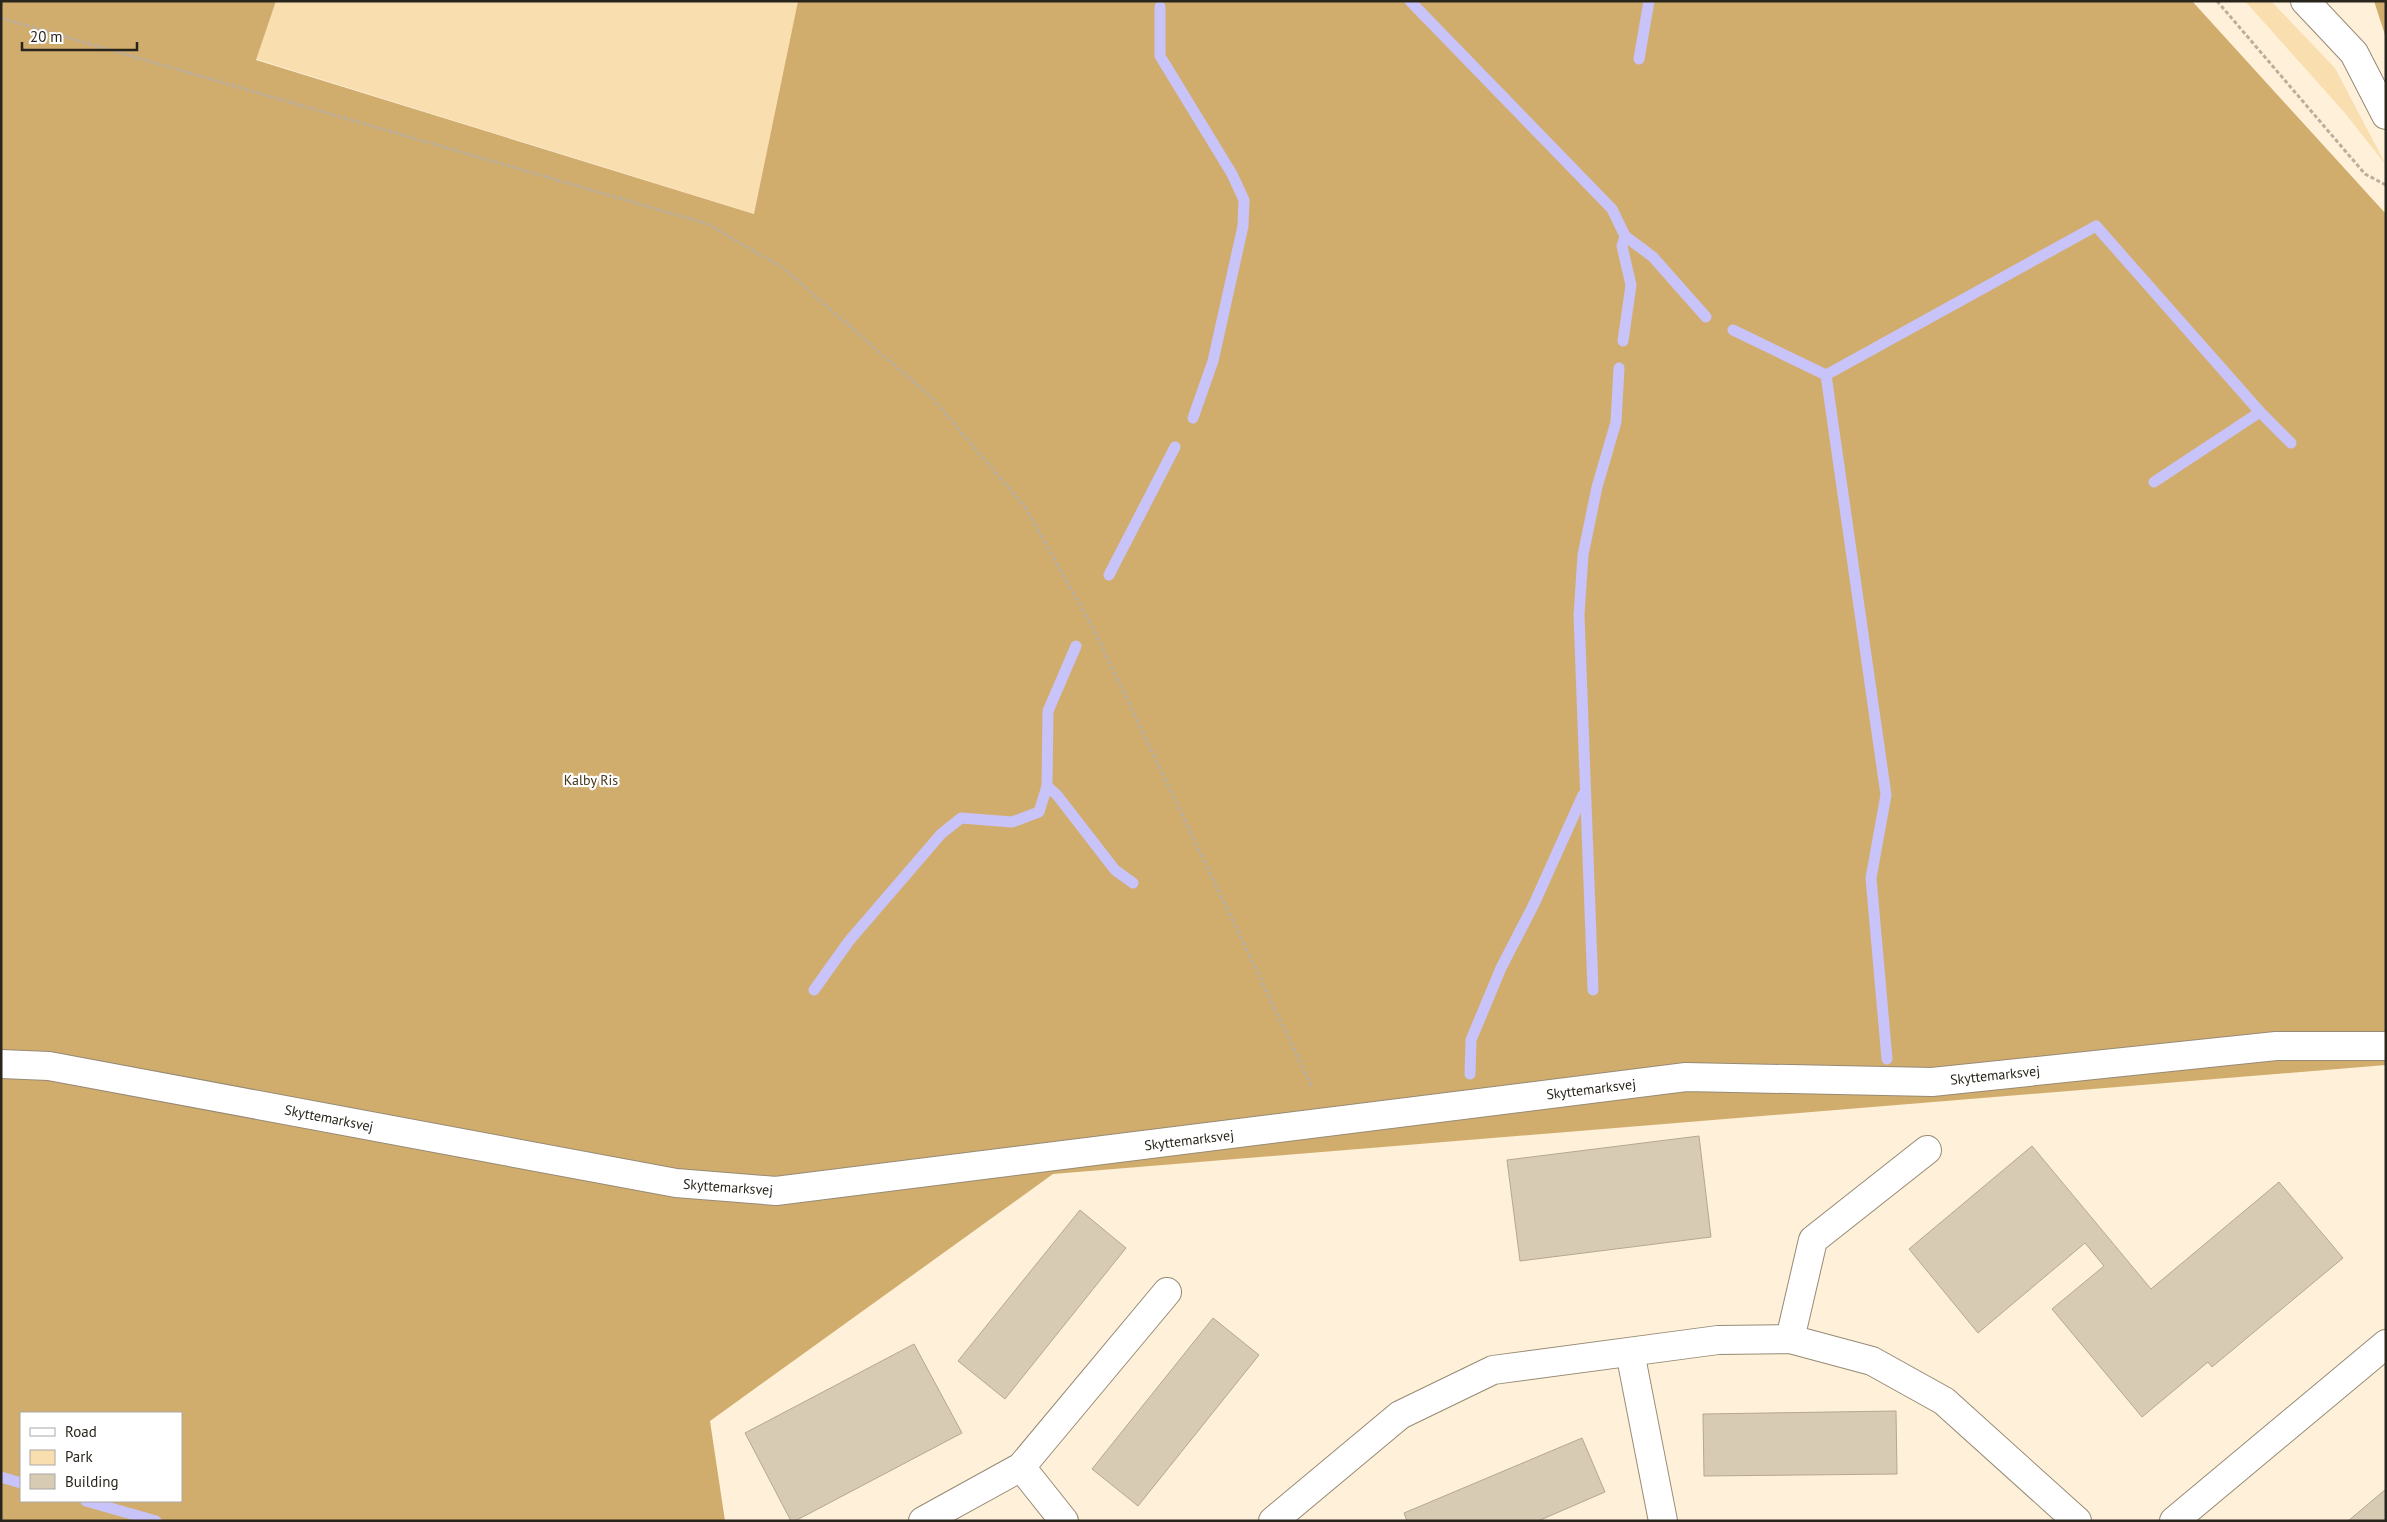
<svg xmlns="http://www.w3.org/2000/svg" width="2387" height="1522" viewBox="0 0 2387 1522" font-family="'PT Sans',sans-serif">
<style>
.green{fill:#f9deb0}
.forest{fill:#d1ad6d;fill-rule:evenodd}
.lines{fill:none;stroke-linecap:round;stroke-linejoin:round}
.stream{stroke:#c8c3f8;stroke-width:11}
.building{fill:#d8cbb4;stroke:#b5a892}
.minor-casing{stroke:#978a75;stroke-width:30}
.path{stroke:#baaf9c;stroke-width:3;stroke-dasharray:4 2.5;stroke-linecap:butt}
.minor{stroke:#fff;stroke-width:28}
.labels{text-anchor:middle;stroke-width:4.5;stroke-linejoin:round;paint-order:stroke}
.park-label{font-size:14px;fill:#453519;stroke:#fff}
.street-label{font-size:14px;fill:#2a251c;stroke:#fff}
</style>
<rect width="100%" height="100%" fill="#fef0d9"/>
<g class="green">
<path d="M276,1H798L755,214L256,59Z"/>
<path d="M2245,1H2271L2335,68L2386,165L2344,112Z"/>
</g>
<g class="forest">
<path d="M1,1H276L256,60L754,214L798,1H2192L2386,214V1065L1053,1174L710,1421L725,1521H1ZM21,1413H181V1501H21Z"/>
<path d="M2374,1H2386V38Z"/>
</g>
<g class="lines">
<g class="stream">
<path d="M1410,1L1612,209L1625,236L1653,257L1706,317"/>
<path d="M1160,7V56L1232,174L1244,200L1243,226L1213,361L1193,418"/>
<path d="M1639,59L1649,1"/>
<path d="M1733,330L1826,375L1886,795L1871,878L1887,1059"/>
<path d="M1623,341L1631,285L1622,246L1625,236"/>
<path d="M1826,375L2096,226L2260,412L2291,443"/>
<path d="M2154,482L2260,412"/>
<path d="M1109,575L1175,447"/>
<path d="M1047,786L1057,795L1115,870L1133,883"/>
<path d="M814,990L849,941L941,834L961,818L1012,822L1039,812L1047,786L1048,711L1076,646"/>
<path d="M1593,990L1579,615L1583,555L1597,487L1616,422L1619,368"/>
<path d="M1470,1074L1471,1040L1501,968L1534,904L1583,795"/>
<path d="M1,1477L21,1483"/>
<path d="M86,1501L156,1521"/>
</g>
</g>
<g class="building">
<path d="M1699,1136L1711,1237L1520,1261L1507,1160Z"/>
<path d="M2032,1146L2151,1289L2279,1182L2343,1258L2212,1367L2208,1362L2142,1417L2052,1309L2104,1266L2085,1243L1978,1333L1909,1249Z"/>
<path d="M1080,1210L1126,1248L1005,1399L958,1361Z"/>
<path d="M1213,1318L1259,1355L1138,1506L1092,1469Z"/>
<path d="M914,1344L962,1433L795,1521H791L745,1433Z"/>
<path d="M1896,1411L1897,1474L1704,1476L1703,1414Z"/>
<path d="M1582,1438L1605,1492L1538,1521H1407L1404,1513Z"/>
<path d="M2386,1489V1521H2348Z"/>
</g>
<g class="lines">
<defs>
<g id="minor">
<path d="M2305,1L2354,53L2386,115"/>
<path d="M1,1064L49,1066L676,1183L776,1191L1686,1077L1932,1082L2276,1046H2386"/>
<path d="M1790,1339L1813,1240L1927,1150"/>
<path d="M1630,1352L1663,1521"/>
<path d="M1021,1467L1064,1521"/>
<path d="M923,1521L1021,1467L1167,1292"/>
<path d="M1273,1521L1400,1415L1493,1370L1718,1340L1790,1339L1872,1361L1944,1401L2077,1521"/>
<path d="M2174,1521L2386,1344"/>
</g>
</defs>
<use href="#minor" class="minor-casing"/>
<g class="path">
<path d="M2217,1L2365,174L2386,185"/>
<path d="M1,18L708,224L783,268L932,398L1025,507L1094,630L1313,1089"/>
</g>
<use href="#minor" class="minor"/>
</g>
<g class="labels">
<g class="park-label">
<text x="591" y="785">Kalby Ris</text>
</g>
<g class="street-label">
<text transform="translate(1995 1075) rotate(-6)" y="5">Skyttemarksvej</text>
<text transform="translate(1591 1089) rotate(-7)" y="5">Skyttemarksvej</text>
<text transform="translate(329 1118) rotate(11)" y="5">Skyttemarksvej</text>
<text transform="translate(1189 1140) rotate(-7)" y="5">Skyttemarksvej</text>
<text transform="translate(728 1187) rotate(4)" y="5">Skyttemarksvej</text>
</g>
</g>
<rect width="2387" height="1522" fill="none" stroke="#2a251c" stroke-width="5"/>
<rect x="20" y="1412" width="162" height="90" fill="#ffffff" stroke="#aaa8a4"/>
<rect x="30" y="1428" width="25" height="8" fill="#ffffff" stroke="#aaa8a4"/>
<text x="65" y="1437" font-size="15" fill="#2a251c">Road</text>
<rect x="30" y="1450" width="25" height="15" fill="#f9deb0" stroke="#aaa8a4"/>
<text x="65" y="1462" font-size="15" fill="#2a251c">Park</text>
<rect x="30" y="1474" width="25" height="15" fill="#d8cbb4" stroke="#aaa8a4"/>
<text x="65" y="1487" font-size="15" fill="#2a251c">Building</text>
<path d="M22 42v8h115v-8" fill="none" stroke="#2a251c" stroke-width="2.5"/>
<text x="30" y="42" font-size="15" fill="#2a251c" stroke="#ffffff" stroke-width="4" paint-order="stroke">20 m</text>
</svg>
